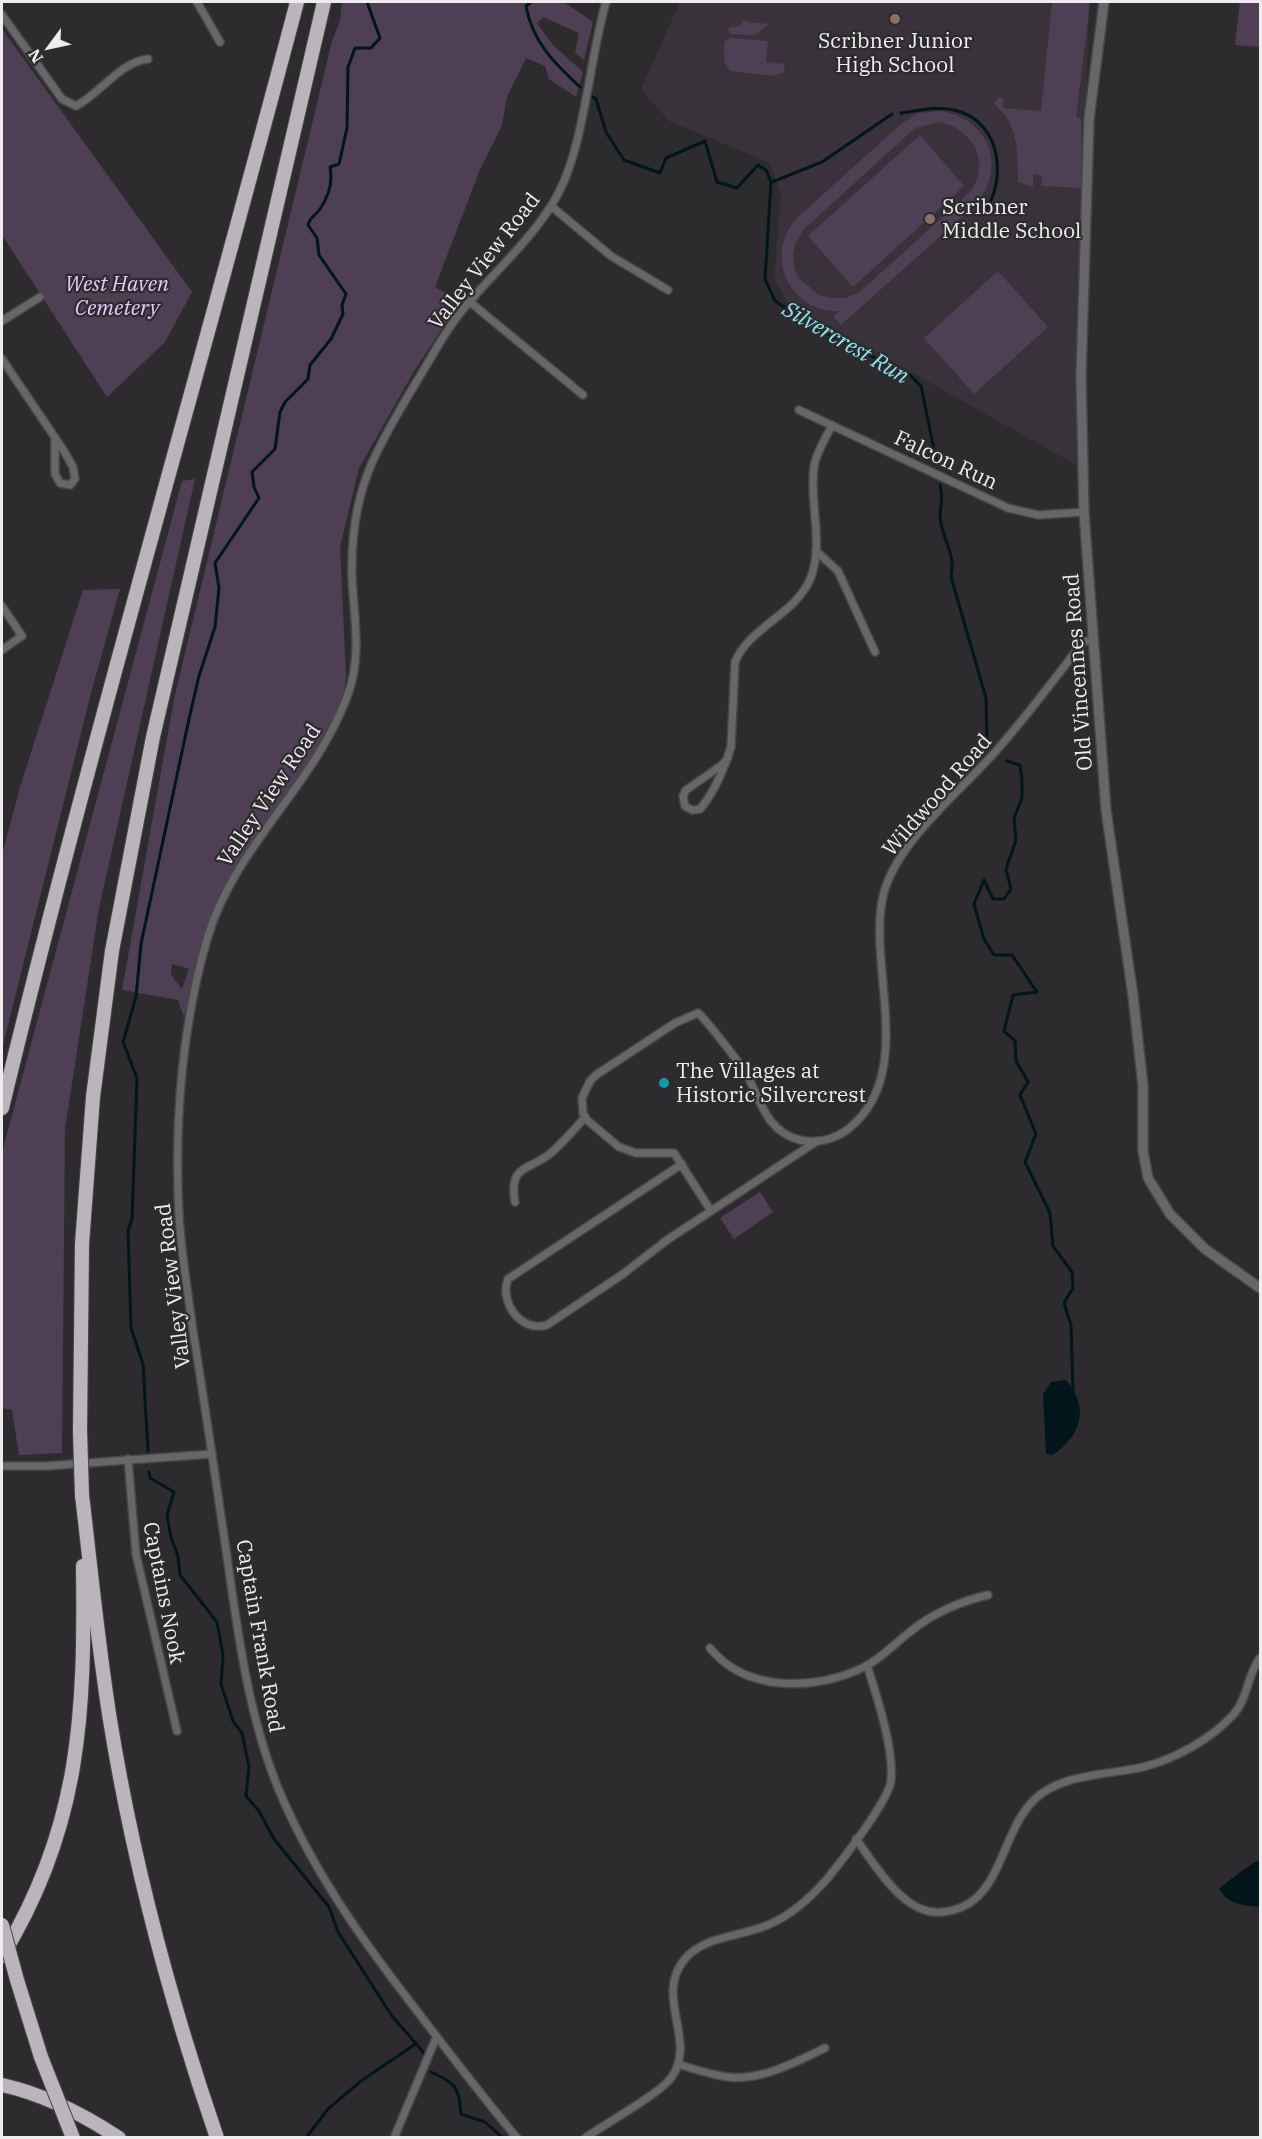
<svg xmlns="http://www.w3.org/2000/svg" width="1262" height="2139" viewBox="0 0 1262 2139" font-family="'IBM Plex Serif',serif">
<style>
.built{fill:#39323b}
.green{fill:#4f3f54;fill-rule:evenodd}
.water{fill:#00161a}
.lines{fill:none;stroke-linecap:round;stroke-linejoin:round}
.stream{stroke:#00161a;stroke-width:3}
.minor-casing{stroke:#49464a;stroke-width:10}
.tertiary-casing{stroke:#49464a;stroke-width:12}
.motorway-casing{stroke:#49464a;stroke-width:16}
.minor{stroke:#676668;stroke-width:7}
.tertiary{stroke:#676668;stroke-width:9}
.motorway{stroke:#b9b5bb;stroke-width:14}
.motorway-bridge-casing{stroke:#49464a;stroke-width:16;stroke-linecap:butt}
.motorway-bridge{stroke:#b9b5bb;stroke-width:14}
.education-dot{fill:#8d6e63;stroke:#2e2b2f;stroke-width:2}
.culture-dot{fill:#0f9aa8;stroke:#2e2b2f;stroke-width:2}
.labels{text-anchor:middle;stroke-width:4.5;stroke-linejoin:round;paint-order:stroke}
.poi-label{font-size:21px;fill:#eeecef;stroke:#2e2b2f;text-anchor:start}
.street-label{font-size:21px;fill:#eeecef;stroke:#2e2b2f}
.park-label{font-size:21px;font-style:italic;fill:#efc5fd;stroke:#2e2b2f}
.water-label{font-size:22px;font-style:italic;fill:#8be6f1;stroke:#2e2b2f}
</style>
<rect width="100%" height="100%" fill="#2e2b2f"/>
<path class="built" d="M680,2H1089L1078,349V466L787,302L774,279L781,193L770,163L669,121L641,89Z"/>
<g class="green">
<path d="M342,2H564L593,22L584,60L575,53L579,33L543,17L537,23L552,44L583,72L576,97L549,79L545,66L526,58L507,97L502,125L479,172L435,287L460,301L413,373L359,468L340,547L346,675L344,696L306,771L245,852L218,898L205,938L188,1014L183,1015L178,1000L122,990L174,699L332,41L340,21ZM172,964L189,969L182,989L171,975Z"/>
<path d="M1052,2H1090L1076,117L1081,118L1082,188L1041,186L1042,176L1033,174V187L1018,182C1017,152 1020,125 994,104L999,97L1004,99L1003,108L1041,111Z"/>
<path d="M1240,2H1260V47L1235,45Z"/>
<path d="M744,20L747,22L769,24L755,35L730,34L728,28L739,26Z"/>
<path d="M2,29L192,292L165,342L107,397L2,235Z"/>
<path d="M730,38L768,41L766,62L785,64L783,73L773,76L730,71L724,61V42Z"/>
<path d="M942,111C990,120 1008,169 974,206L841,325L833,317L839,311C789,313 763,254 797,218L901,124L918,113ZM940,122C974,130 991,162 970,192L860,292L846,298H831L819,295L800,279L795,270L793,256L795,244L803,230L915,128Z"/>
<path d="M920,135L964,186L853,287L808,236Z"/>
<path d="M998,271L1048,327L974,394L924,338Z"/>
<path d="M195,479L99,908L65,1129L62,1453L19,1455L12,1410L2,1408V1160L4,1145L182,481Z"/>
<path d="M120,589L91,693L2,1049V855L20,787L83,590Z"/>
<path d="M760,1192L773,1212L734,1239L720,1218Z"/>
</g>
<g class="water">
<path d="M1066,1380C1090,1408 1081,1435 1053,1455L1046,1454L1043,1394L1051,1382Z"/>
<path d="M1257,1861L1260,1862V1907C1243,1905 1228,1905 1219,1889C1224,1884 1251,1864 1257,1861Z"/>
</g>
<g class="lines">
<g class="stream">
<path d="M531,2L526,6C532,41 554,63 580,87"/>
<path d="M591,96L596,99L606,132L624,160L660,173L666,158L705,141L717,182L737,188L758,165L766,170L771,182L765,279L775,301L817,329L910,375L921,386L937,464"/>
<path d="M901,113C921,110 942,105 961,112C1001,126 1006,178 986,210"/>
<path d="M772,182L822,162L892,114"/>
<path d="M940,485C944,501 940,504 940,517C942,540 956,552 951,577L986,698L987,740"/>
<path d="M1007,761L1020,765L1022,779V798L1014,818L1016,840L1006,869L1011,889L1004,899H993L984,880L974,904L984,939L994,955H1012L1037,992L1013,995L1004,1031L1015,1041L1016,1061L1028,1082L1020,1095L1036,1134L1025,1162L1050,1213L1053,1246L1072,1272L1073,1288L1064,1303L1071,1325L1073,1391"/>
<path d="M148,1451L143,1364L131,1328L128,1231L132,1219L137,1078L123,1042L136,997L141,944L189,719L199,676L215,627L219,588L215,563L259,498L254,487L252,472L275,449L280,412L285,402L308,379L310,365L331,339L343,314L342,305L346,294L319,255L317,238L308,225C310,217 315,216 320,209C329,196 333,182 330,167L339,164L347,128L348,67L355,48H371L380,38L367,2"/>
<path d="M149,1472L150,1478L174,1492L167,1515L171,1538L178,1556L180,1575L217,1622L223,1655L221,1684L233,1721L242,1733L249,1767L246,1796L259,1811L274,1839L329,1907L338,1932L392,2016L425,2054"/>
<path d="M431,2072C456,2084 459,2086 461,2114L485,2122L503,2138"/>
<path d="M306,2138L328,2109L361,2081L417,2043"/>
</g>
<defs>
<g id="minor">
<path d="M197,2L220,42"/>
<path d="M2,15L62,99L76,106C101,93 120,62 148,59"/>
<path d="M551,206L611,256L668,290"/>
<path d="M470,302L583,395"/>
<path d="M2,321L40,297"/>
<path d="M2,359L64,451L73,467L75,479L70,485L60,483L55,474V438"/>
<path d="M799,410L1008,508L1038,515L1084,512"/>
<path d="M816,551L838,571L875,652"/>
<path d="M2,606L22,636L2,650"/>
<path d="M728,758L722,765L686,790L683,796L685,806L692,810L700,809C715,792 724,769 731,747L735,662C750,626 797,614 811,577C824,542 809,503 814,467C816,452 826,438 832,425"/>
<path d="M682,1164L508,1279C499,1302 521,1333 547,1325L623,1274L667,1240L817,1141"/>
<path d="M515,1202C508,1163 531,1171 552,1152C564,1141 575,1129 585,1117"/>
<path d="M711,1211L674,1153H636L619,1147L587,1120L583,1113L582,1098L590,1081L596,1075L675,1023L698,1013C704,1017 741,1065 746,1073C761,1100 765,1131 800,1140C817,1144 834,1139 847,1130C918,1076 867,967 883,896C896,842 960,792 996,751C1027,716 1055,678 1084,641H1092"/>
<path d="M128,1459L136,1554L177,1731"/>
<path d="M2,1466H46L212,1454"/>
<path d="M710,1648C746,1693 818,1691 866,1666C883,1657 895,1643 910,1632C931,1614 961,1601 988,1595"/>
<path d="M856,1839C876,1866 904,1916 942,1912C1003,1907 998,1834 1035,1799C1063,1773 1109,1775 1143,1767C1175,1759 1211,1739 1233,1715C1248,1699 1247,1675 1260,1658"/>
<path d="M678,2064C694,2069 711,2075 728,2077C761,2081 796,2062 825,2048"/>
<path d="M394,2138L436,2038"/>
<path d="M517,2138C477,2090 439,2040 401,1990C356,1931 314,1870 284,1802C244,1713 236,1612 221,1516C212,1454 203,1393 193,1331C188,1292 181,1253 179,1215C174,1123 182,1024 208,936C236,844 316,784 348,694C362,656 354,617 352,578C351,539 356,499 372,463C386,431 405,401 423,371C435,351 446,330 461,312C492,273 534,239 558,194C585,143 589,60 606,2"/>
<path d="M585,2138C605,2124 659,2094 671,2078C698,2042 654,1997 684,1960C704,1935 742,1937 770,1924C791,1915 812,1896 827,1879C841,1862 890,1799 891,1780C894,1748 877,1697 867,1665"/>
</g>
<path id="tertiary" d="M1104,2L1089,119L1081,376L1084,512L1106,810L1133,996L1143,1086V1151L1148,1178L1170,1214L1205,1249L1260,1288"/>
<g id="motorway">
<path d="M2,1108C92,737 200,371 297,2"/>
<path d="M80,1431L82,1244L93,1097L112,951L153,737L324,2"/>
<path d="M82,1495C91,1570 98,1645 110,1720C133,1862 170,2001 217,2138"/>
<path d="M2,1956C81,1827 85,1712 83,1566"/>
<path d="M17,1980L41,2057"/>
<path d="M2,2085C43,2094 84,2115 119,2138"/>
</g>
</defs>
<use href="#minor" class="minor-casing"/>
<use href="#tertiary" class="tertiary-casing"/>
<use href="#motorway" class="motorway-casing"/>
<use href="#minor" class="minor"/>
<use href="#tertiary" class="tertiary"/>
<use href="#motorway" class="motorway"/>
<defs>
<g id="motorway-bridge">
<path d="M80,1431L82,1495"/>
<path d="M2,1925L17,1980"/>
<path d="M41,2057L73,2138"/>
</g>
</defs>
<use href="#motorway-bridge" class="motorway-bridge-casing"/>
<use href="#motorway-bridge" class="motorway-bridge"/>
</g>
<g class="education-dot">
<circle cx="895" cy="19" r="6"/>
<circle cx="930" cy="219" r="6"/>
</g>
<circle class="culture-dot" cx="664" cy="1083" r="6"/>
<g class="labels">
<g class="poi-label">
<text x="895" y="48" text-anchor="middle">Scribner Junior<tspan x="895" dy="24">High School</tspan></text>
<text x="942" y="214">Scribner<tspan x="942" dy="24">Middle School</tspan></text>
<text x="676" y="1078">The Villages at<tspan x="676" dy="24">Historic Silvercrest</tspan></text>
</g>
<g class="street-label">
<text transform="translate(484 261) rotate(-52)" y="7">Valley View Road</text>
<text transform="translate(946 460) rotate(25)" y="7">Falcon Run</text>
<text transform="translate(1078 672) rotate(-94)" y="7">Old Vincennes Road</text>
<text transform="translate(269 795) rotate(-56)" y="7">Valley View Road</text>
<text transform="translate(937 795) rotate(-49)" y="7">Wildwood Road</text>
<text transform="translate(173 1286) rotate(-97)" y="7">Valley View Road</text>
<text transform="translate(164 1593) rotate(79)" y="7">Captains Nook</text>
<text transform="translate(260 1636) rotate(80)" y="7">Captain Frank Road</text>
</g>
<g class="park-label">
<text x="117" y="291">West Haven<tspan x="117" dy="24">Cemetery</tspan></text>
</g>
<g class="water-label">
<text transform="translate(846 342) rotate(30)" y="8">Silvercrest Run</text>
</g>
</g>
<rect width="1262" height="2139" fill="none" stroke="#eeecef" stroke-width="6"/>
<g transform="translate(48 48) rotate(237)" stroke="#2e2b2f" stroke-width="4.5" paint-order="stroke">
<path d="M0-4.5L10 22L0 15L-10 22Z" fill="#eeecef"/>
<text y="-9" font-size="16" font-weight="bold" text-anchor="middle" fill="#eeecef">N</text>
</g>
</svg>
